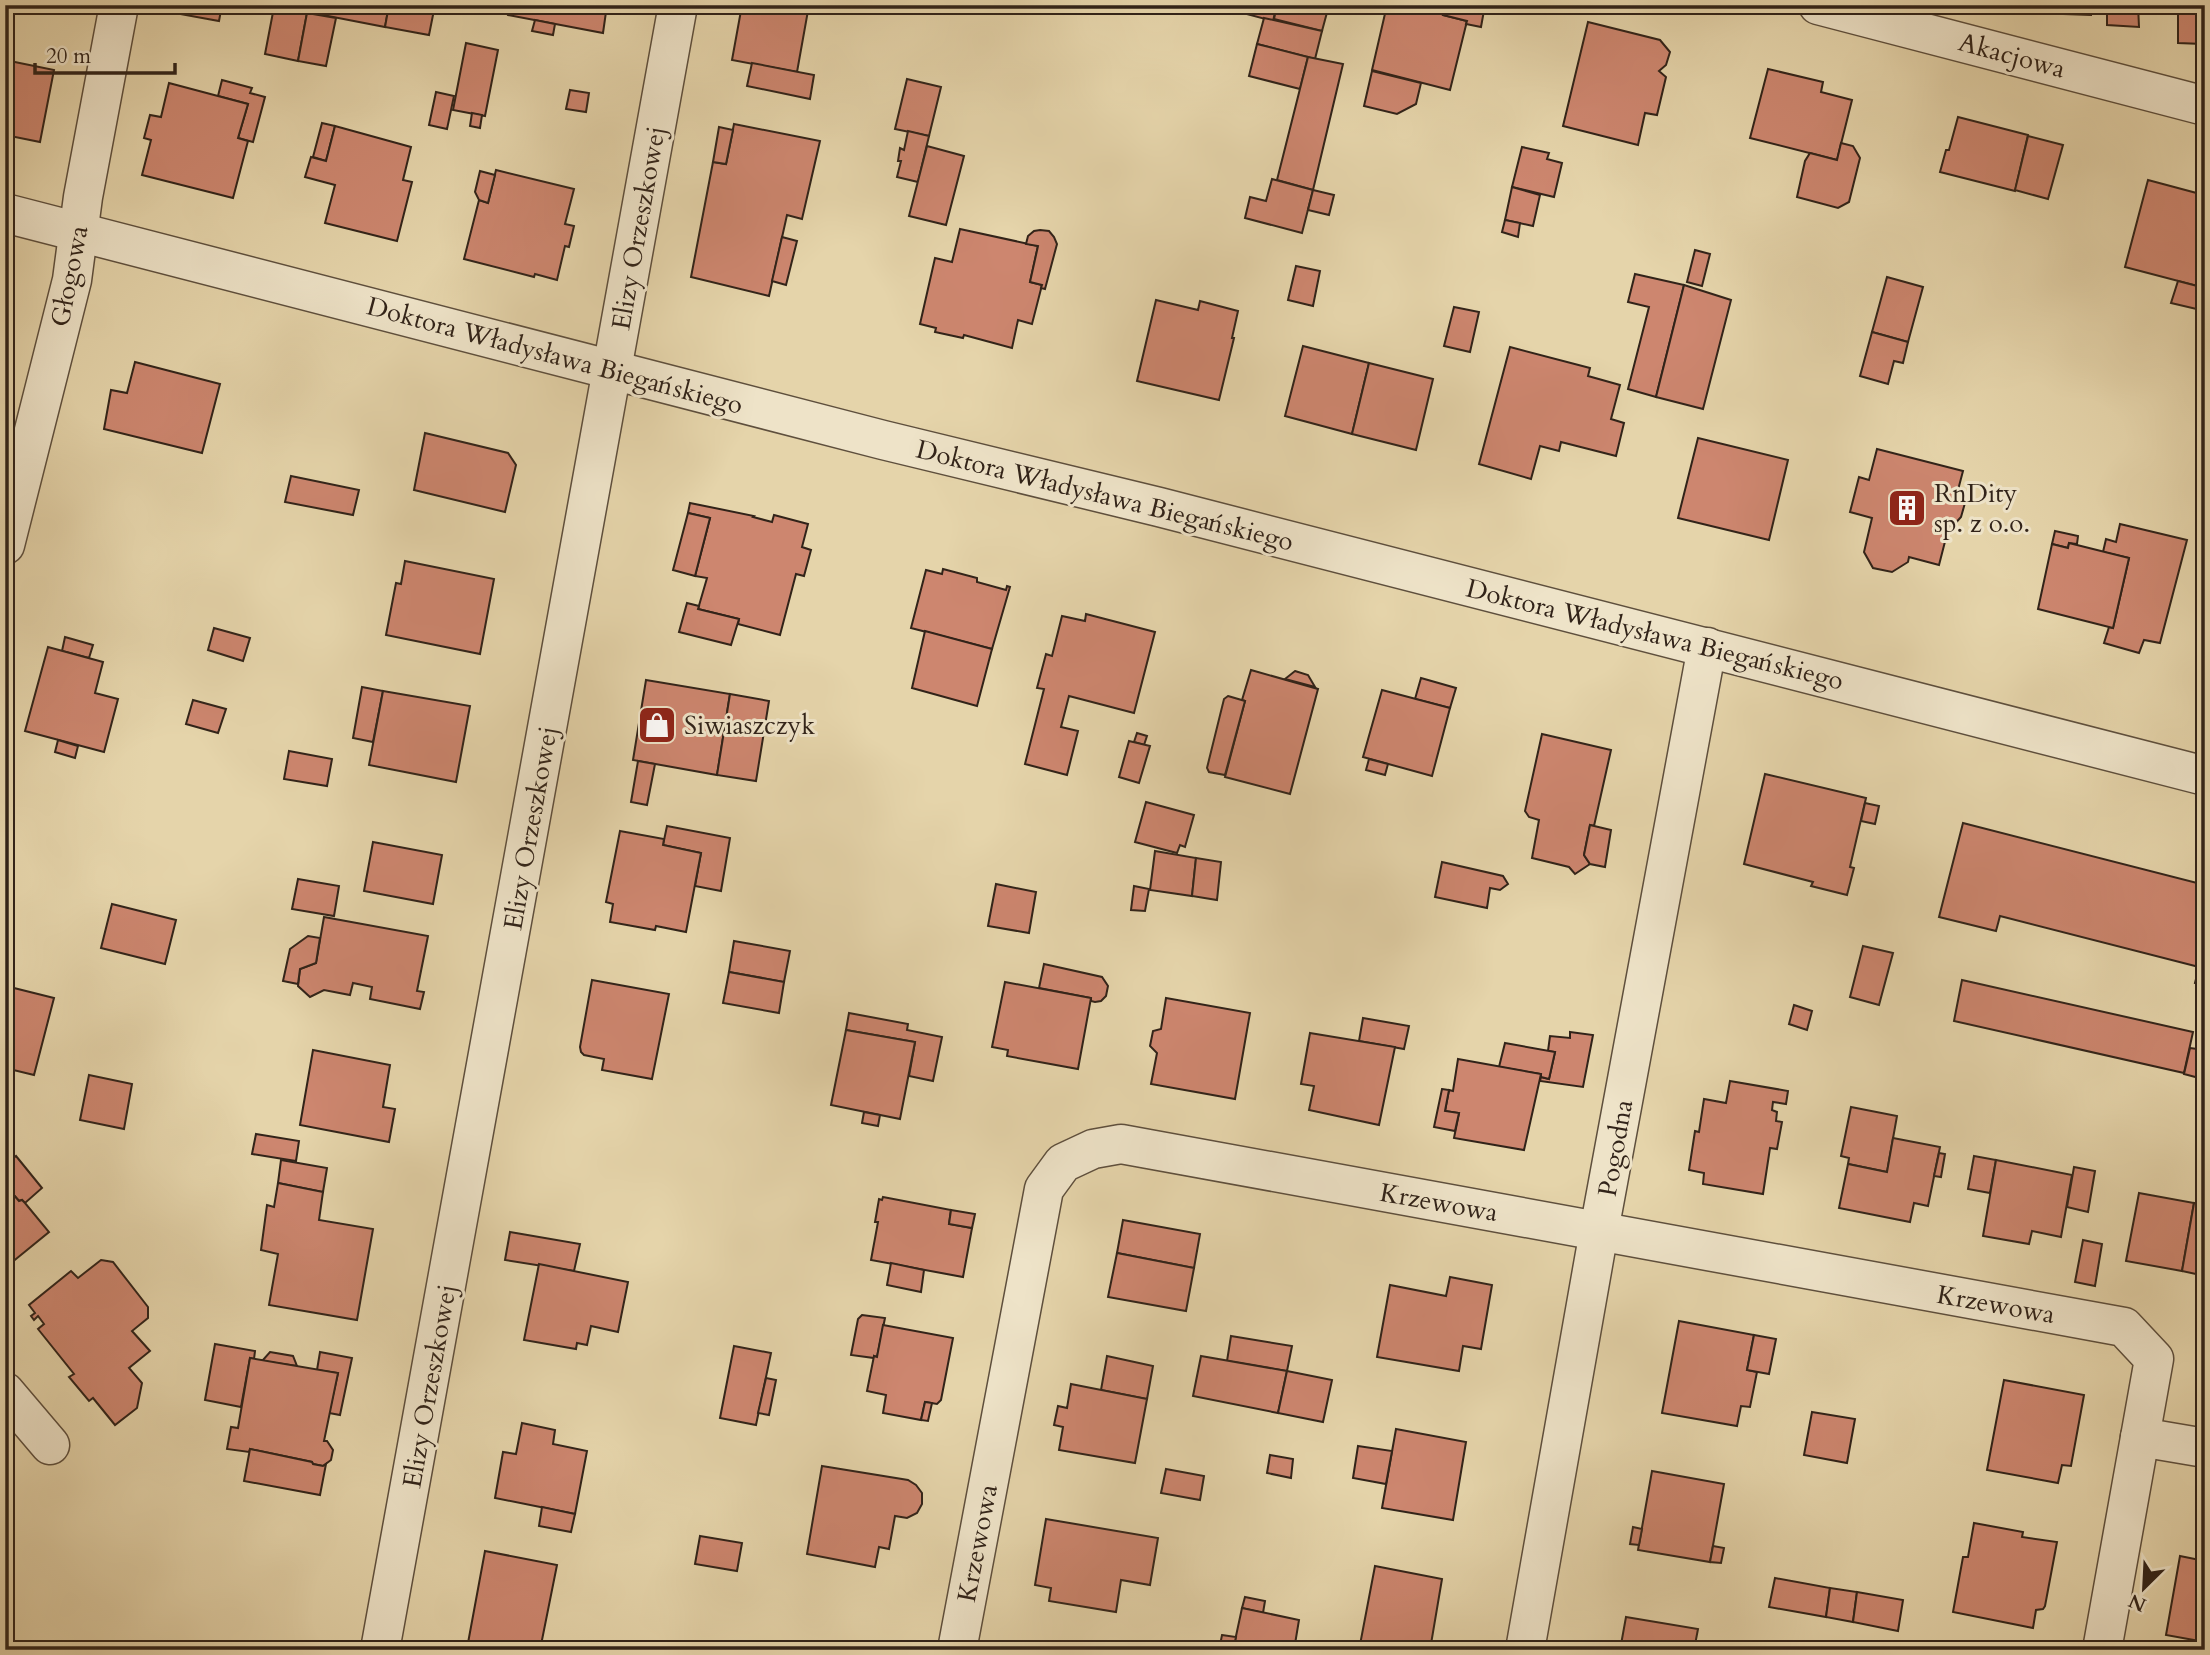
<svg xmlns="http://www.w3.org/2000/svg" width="2210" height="1655" viewBox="0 0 2210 1655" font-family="Cardo,serif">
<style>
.building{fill:#cd866f;stroke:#312319;stroke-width:2}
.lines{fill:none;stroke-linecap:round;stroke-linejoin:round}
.minor-casing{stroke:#5e4f3d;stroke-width:41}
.minor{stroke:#eee3c8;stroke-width:38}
.labels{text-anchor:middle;stroke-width:6;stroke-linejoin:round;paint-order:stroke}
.street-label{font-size:26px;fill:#312319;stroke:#eee3c8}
.poi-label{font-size:26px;fill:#312319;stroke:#eee3c8;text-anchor:start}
</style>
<rect width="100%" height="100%" fill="#e5d4aa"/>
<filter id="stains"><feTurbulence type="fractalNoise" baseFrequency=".00286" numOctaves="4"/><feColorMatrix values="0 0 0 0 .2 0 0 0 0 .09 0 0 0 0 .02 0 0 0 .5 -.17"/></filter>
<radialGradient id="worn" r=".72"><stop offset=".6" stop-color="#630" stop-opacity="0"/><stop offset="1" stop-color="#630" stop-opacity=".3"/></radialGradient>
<g class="building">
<path d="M181,5H222L219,21L180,14Z"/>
<path d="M303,5H389L385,27L302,11Z"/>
<path d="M389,5H435L429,35L385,27Z"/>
<path d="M510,5H607L603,33L508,15Z"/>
<path d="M742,5H809L797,72L732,60Z"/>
<path d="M1213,5H1277L1273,21Z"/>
<path d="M1277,5H1329L1322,31L1274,19Z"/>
<path d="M1387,5H1446L1443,15L1467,21L1450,90L1372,70Z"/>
<path d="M1446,5H1485L1481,27L1466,24L1467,21L1443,15Z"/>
<path d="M2064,5H2138L2139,27L2107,25V12H2091V15L2064,14Z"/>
<path d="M2178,5H2205V52L2203,44L2178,43Z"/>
<path d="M274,7L307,13L298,61L265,54Z"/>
<path d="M307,13L336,18L326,66L298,61Z"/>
<path d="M1264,18L1322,31L1315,59L1257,44Z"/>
<path d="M535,20L555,24L553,35L532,31Z"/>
<path d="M1588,22L1660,40L1670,52L1666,65L1659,71L1666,77L1657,115L1645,113L1638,145L1563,126Z"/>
<path d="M466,43L498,50L485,116L453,110Z"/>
<path d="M1257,44L1308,57L1300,89L1249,76Z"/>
<path d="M1308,57L1343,64L1313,190L1277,180Z"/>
<path d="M5,60L54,70L40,142L5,135Z"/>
<path d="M752,63L814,75L810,99L747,86Z"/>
<path d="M1768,69L1823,82L1821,92L1852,100L1837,160L1750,138Z"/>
<path d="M1372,71L1421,83L1416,104L1397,114L1364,106Z"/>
<path d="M907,79L941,87L929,136L895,129Z"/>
<path d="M222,80L252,88L250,93L265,97L253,142L238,138L248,104L218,96Z"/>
<path d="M169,83L248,104L238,138L248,141L233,198L142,175L151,140L144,138L150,115L161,117Z"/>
<path d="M570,90L589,93L586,112L566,109Z"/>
<path d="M436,92L454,96L447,129L429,125Z"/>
<path d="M472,113L482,115L480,128L470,126Z"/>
<path d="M1958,117L2028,135L2015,191L1940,172L1946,150H1949Z"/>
<path d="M322,123L335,126L326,161L313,157Z"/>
<path d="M734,124L820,141L802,219L787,215L769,296L691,277L713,162L726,164Z"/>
<path d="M335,126L411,147L403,180L412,182L397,241L325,223L335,185L305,177L311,157L326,161Z"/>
<path d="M719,127L733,130L726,164L713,162Z"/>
<path d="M908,131L929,136L918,182L897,177L901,161H898L900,148L904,150Z"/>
<path d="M2028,136L2063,145L2048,199L2015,190Z"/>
<path d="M1841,143L1853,146L1860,158L1849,202L1838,208L1797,197L1805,161L1810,153L1837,160Z"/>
<path d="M927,146L964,156L946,225L909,216Z"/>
<path d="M1522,147L1549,153L1547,159L1562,163L1554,197L1512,187Z"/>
<path d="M496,170L574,189L565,224L574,226L569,247L565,246L557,280L535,274L534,277L464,259L479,200L488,203Z"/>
<path d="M480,171L495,175L488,203L479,200L475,192Z"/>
<path d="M1272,179L1313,190L1302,233L1245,218L1250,197L1266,201Z"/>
<path d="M2148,180L2204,195L2199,211L2205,212V288L2125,267Z"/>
<path d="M1512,187L1540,195L1533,226L1505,220Z"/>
<path d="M1313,190L1334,195L1329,215L1308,210Z"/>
<path d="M1505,220L1520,223L1518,237L1502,232Z"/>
<path d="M960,229L1038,246L1030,282L1042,285L1032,324L1018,320L1012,348L964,335L963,338L935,332L936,328L920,324L935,258L952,262Z"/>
<path d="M1040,230L1049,231L1054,237L1057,244L1045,289L1041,288L1042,285L1030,282L1038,246L1026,244L1028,236L1034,231Z"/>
<path d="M782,237L797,241L786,285L772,281Z"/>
<path d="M1695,250L1710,254L1702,286L1687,282Z"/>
<path d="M1296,266L1320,271L1313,306L1288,300Z"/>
<path d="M1635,274L1684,285L1656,397L1628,389L1649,307L1628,302Z"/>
<path d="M1887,277L1923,287L1908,342L1872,332Z"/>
<path d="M2178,281L2205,288V311L2171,303Z"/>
<path d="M1684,285L1731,300L1703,409L1656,397Z"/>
<path d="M1156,300L1198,310L1200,301L1238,311L1232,338H1234L1219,400L1137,381Z"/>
<path d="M1454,307L1479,312L1470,352L1444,346Z"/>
<path d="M1872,332L1908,342L1903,363L1894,361L1888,384L1860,376Z"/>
<path d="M1303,346L1369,363L1352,434L1285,416Z"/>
<path d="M1510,347L1590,368L1588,376L1620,385L1611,419L1624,423L1616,456L1561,442L1559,451L1540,446L1531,479L1479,464Z"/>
<path d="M135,362L220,384L202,453L104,429L111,390L127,393Z"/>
<path d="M1369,363L1433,379L1416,450L1352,434Z"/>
<path d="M425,433L508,453L516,465L505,512L414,490Z"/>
<path d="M1698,438L1788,460L1769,540L1678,518Z"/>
<path d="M1877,449L1963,471L1958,490L1962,491L1965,503L1961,517L1953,526H1949L1939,565L1909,557L1908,562L1892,572L1873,568L1864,552L1872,518L1850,512L1859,477L1869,480Z"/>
<path d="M291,476L359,490L353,515L285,502Z"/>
<path d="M690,503L754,516L753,517L772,522L774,515L808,524L802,547L811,550L804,576L796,574L780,635L738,624L739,619L698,609L707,578L695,576L710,518L688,513Z"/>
<path d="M688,513L710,518L695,576L673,570Z"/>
<path d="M2120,524L2187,540L2160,643L2144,640L2139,653L2104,643L2109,627L2113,628L2129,558L2103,552L2106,539L2116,542Z"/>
<path d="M2055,531L2078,536L2077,544L2069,543L2068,548L2052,544Z"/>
<path d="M2069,543L2129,558L2113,628L2038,609L2052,544L2068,548Z"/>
<path d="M405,561L494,579L480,654L386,635L396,583L401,584Z"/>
<path d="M943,569L977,578V582L1006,590L1007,586L1010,587L992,649L911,628L926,570L942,574Z"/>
<path d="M687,603L699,606L698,609L739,619L731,645L679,632Z"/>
<path d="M1086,614L1155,632L1134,713L1069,696L1061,727L1078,731L1067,775L1025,764L1044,689L1037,688L1046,654L1052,656L1062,616L1085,621Z"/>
<path d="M214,628L250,638L243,661L208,650Z"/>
<path d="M925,631L992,649L977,706L912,688Z"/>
<path d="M65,637L93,645L89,658L62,651Z"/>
<path d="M48,647L103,662L95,693L118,699L104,752L25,731Z"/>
<path d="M1251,670L1318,689L1290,794L1225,777L1245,701L1242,700Z"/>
<path d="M1295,671L1308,675L1315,687L1285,679Z"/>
<path d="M1421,678L1456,688L1450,708L1415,699Z"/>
<path d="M646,680L730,694L717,775L633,760Z"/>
<path d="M362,687L383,691L373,742L353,738Z"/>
<path d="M1382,690L1450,708L1432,776L1363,757Z"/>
<path d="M383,691L470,706L456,782L369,765Z"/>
<path d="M730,694L769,701L756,781L717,775Z"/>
<path d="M1228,696L1245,701L1225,775L1209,772L1207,768L1224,699Z"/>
<path d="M193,700L226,709L218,733L186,724Z"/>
<path d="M1137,733L1147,736L1144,745L1134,742Z"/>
<path d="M1542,734L1611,750L1594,826L1590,825L1584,855L1590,864L1575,874L1569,867L1532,858L1539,820L1529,817L1525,811Z"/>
<path d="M58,740L78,746L75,758L55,752Z"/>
<path d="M1129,741L1150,746L1139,783L1119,777Z"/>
<path d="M289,751L332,759L327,786L284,779Z"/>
<path d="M1369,759L1388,764L1385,775L1366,770Z"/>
<path d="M638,761L655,764L647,805L631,802Z"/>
<path d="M1765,774L1866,798L1850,867L1854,868L1847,895L1811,886L1813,882L1744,864Z"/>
<path d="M1146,802L1194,815L1185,847L1180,845L1177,853L1135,842Z"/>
<path d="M1865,803L1879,806L1875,824L1861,821Z"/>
<path d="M1963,823L2205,885V985L2195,983L2199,967L2000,916L1996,931L1939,917Z"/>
<path d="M1590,825L1611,830L1605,867L1590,864L1584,855Z"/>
<path d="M667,826L730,838L721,891L695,886L701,853L663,845Z"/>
<path d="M620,831L664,839L663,845L701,853L686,932L656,926L655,930L610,922L613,904L606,902Z"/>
<path d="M373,842L442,855L433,904L364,891Z"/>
<path d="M1155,851L1196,858L1192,896L1150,890Z"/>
<path d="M1196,858L1221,862L1217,900L1192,896Z"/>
<path d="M1442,862L1503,876L1508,884L1500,890L1490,888L1487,908L1435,897Z"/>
<path d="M298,879L339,886L334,916L292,909Z"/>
<path d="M996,884L1036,892L1029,933L988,926Z"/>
<path d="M1134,886L1149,889L1145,911L1131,910Z"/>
<path d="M112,904L176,920L165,964L101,948Z"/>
<path d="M324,917L428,936L417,991L424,992L420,1009L370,999L372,987L353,983L350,995L324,990L310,997L298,986L300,969L316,963Z"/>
<path d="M308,936L320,938L316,963L300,969L298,984L283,981L290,949Z"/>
<path d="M734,941L790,951L784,982L729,972Z"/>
<path d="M1863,946L1893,953L1879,1005L1850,997Z"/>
<path d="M1044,964L1102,977L1108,986L1106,996L1101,1001L1095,1002L1091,1001V998L1039,988Z"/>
<path d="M729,972L784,982L779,1013L723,1003Z"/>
<path d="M5,980L12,982L10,987L54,998L34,1075L5,1068Z"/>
<path d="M592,980L669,994L652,1079L602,1070L604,1059L584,1055L581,1052L580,1047Z"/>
<path d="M1962,980L2193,1032L2184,1073L1954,1021Z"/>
<path d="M1005,982L1091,998L1078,1069L1007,1056L1008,1050L992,1047Z"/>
<path d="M1166,998L1250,1013L1235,1099L1151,1084L1157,1053L1150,1046L1153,1031L1161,1029Z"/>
<path d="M1794,1005L1812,1011L1807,1030L1789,1024Z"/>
<path d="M849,1013L908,1024L907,1030L942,1037L933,1081L909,1076L915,1042L846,1030Z"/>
<path d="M1363,1018L1409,1026L1404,1049L1359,1041Z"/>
<path d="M846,1030L915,1042L900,1119L831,1105Z"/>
<path d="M1570,1032L1593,1035L1583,1087L1540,1081L1541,1077L1549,1079L1555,1052L1548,1051L1550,1036L1570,1038Z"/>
<path d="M1310,1033L1395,1047L1379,1125L1309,1110L1314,1086L1301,1084Z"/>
<path d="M1505,1043L1555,1052L1549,1079L1541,1077V1074L1499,1067Z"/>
<path d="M2190,1048L2205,1050L2199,1078L2184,1074Z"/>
<path d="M313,1050L390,1065L383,1107L395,1109L389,1142L300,1125Z"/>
<path d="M1458,1059L1541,1074L1524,1150L1454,1138L1459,1113L1445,1111L1449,1090L1453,1091Z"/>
<path d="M89,1075L132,1084L124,1129L80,1120Z"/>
<path d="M1730,1081L1788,1091L1786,1104L1773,1102L1772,1110L1777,1112L1776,1121L1782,1122L1777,1149L1770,1148L1763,1194L1703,1184L1704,1173L1689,1170L1695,1131L1699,1132L1704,1099L1726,1103Z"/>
<path d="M1442,1089L1449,1090L1445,1111L1459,1113L1455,1131L1434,1127Z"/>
<path d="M1851,1107L1897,1116L1887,1172L1848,1164L1849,1158L1841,1156Z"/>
<path d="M864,1112L880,1115L878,1126L862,1123Z"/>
<path d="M256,1134L299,1141L296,1161L252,1154Z"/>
<path d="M1893,1138L1940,1147L1928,1206L1914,1203L1910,1222L1839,1208L1848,1164L1887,1172Z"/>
<path d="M1939,1153L1945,1154L1941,1177L1934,1176Z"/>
<path d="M16,1156L42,1188L25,1203L22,1200L19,1201L5,1185V1165Z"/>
<path d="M1974,1156L1996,1160L1990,1193L1968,1189Z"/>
<path d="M281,1160L327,1168L323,1192L278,1183Z"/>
<path d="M1996,1160L2072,1175L2061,1237L2032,1231L2029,1244L1983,1236Z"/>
<path d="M2074,1167L2095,1171L2088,1212L2067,1207Z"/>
<path d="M278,1183L323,1192L319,1220L373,1229L357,1320L269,1305L278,1254L261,1250L267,1205L274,1207Z"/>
<path d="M5,1185L19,1201L22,1200L25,1203L49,1232L5,1268Z"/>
<path d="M2139,1193L2194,1203L2182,1271L2126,1261Z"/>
<path d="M883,1197L951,1210L949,1224L972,1228L963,1277L871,1260L878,1222H875L879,1199L882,1200Z"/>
<path d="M2194,1203L2205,1205V1276L2182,1271Z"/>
<path d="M951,1210L975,1214L972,1228L949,1224Z"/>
<path d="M1123,1220L1200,1234L1194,1268L1117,1253Z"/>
<path d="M510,1232L580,1244L574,1271L505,1260Z"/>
<path d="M2083,1240L2102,1244L2095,1286L2075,1282Z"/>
<path d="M1117,1253L1194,1268L1186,1311L1108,1297Z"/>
<path d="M101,1260L113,1262L148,1307V1318L132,1331L150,1351L129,1368L142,1383L137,1408L115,1425L93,1398L89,1401L69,1377L74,1374L38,1329L44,1324L38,1316L34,1320L31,1316L35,1313L29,1305L71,1271L78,1278Z"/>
<path d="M891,1263L924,1270L921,1292L887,1285Z"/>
<path d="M539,1264L628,1282L618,1332L591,1326L587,1345L577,1343L576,1349L524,1340Z"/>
<path d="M1450,1277L1492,1285L1481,1349L1463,1346L1459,1371L1377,1357L1390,1285L1446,1296Z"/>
<path d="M862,1315L885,1318L877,1357L874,1356V1358L851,1355L858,1319Z"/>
<path d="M1679,1321L1754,1335L1747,1370L1757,1372L1750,1407L1741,1406L1737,1426L1662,1413Z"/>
<path d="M883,1325L953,1338L941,1400L937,1404L925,1402L921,1420L883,1413L886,1395L867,1391L874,1356L877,1357Z"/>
<path d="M1754,1335L1776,1339L1769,1374L1747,1370Z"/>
<path d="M1231,1336L1292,1346L1287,1371L1227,1361Z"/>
<path d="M215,1344L255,1351L254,1359L250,1358L241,1407L205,1400Z"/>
<path d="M734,1346L771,1353L756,1425L720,1418Z"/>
<path d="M270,1352L293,1356L297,1366L262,1361Z"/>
<path d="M320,1352L352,1358L340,1415L329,1413L338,1373L317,1370Z"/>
<path d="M1107,1356L1153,1366L1147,1399L1101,1390Z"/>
<path d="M1201,1356L1287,1371L1278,1413L1193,1396Z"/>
<path d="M250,1358L338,1373L324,1441H327L333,1450L331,1460L323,1466L313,1464L312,1462L250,1449L249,1452L227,1449L231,1427L238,1428Z"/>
<path d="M1287,1371L1332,1380L1323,1422L1278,1413Z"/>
<path d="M766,1378L776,1380L769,1415L758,1413Z"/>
<path d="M2004,1380L2084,1395L2071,1466L2062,1465L2058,1483L1987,1470Z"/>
<path d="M1071,1384L1147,1399L1135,1463L1059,1450L1063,1427L1054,1425L1058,1406L1067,1408Z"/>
<path d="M925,1402L932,1403L928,1421L921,1420Z"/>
<path d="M1812,1412L1855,1419L1847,1463L1804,1455Z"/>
<path d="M522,1423L555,1430L553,1444L587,1451L575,1514L495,1498L503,1452L516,1454Z"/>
<path d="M1396,1429L1466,1442L1453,1520L1382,1508Z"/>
<path d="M1358,1446L1392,1451L1386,1484L1353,1478Z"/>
<path d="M250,1449L312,1462L313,1464L323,1466L326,1464L320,1495L244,1481Z"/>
<path d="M1270,1455L1293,1459L1291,1478L1267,1473Z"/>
<path d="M822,1466L908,1480L916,1485L922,1493V1504L917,1513L907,1518L895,1516L889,1549L879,1547L875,1567L807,1554Z"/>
<path d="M1166,1469L1204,1476L1200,1500L1161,1493Z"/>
<path d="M1652,1471L1724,1484L1710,1562L1638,1550Z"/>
<path d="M542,1507L575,1514L571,1532L539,1526Z"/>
<path d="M1046,1519L1158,1538L1150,1585L1121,1580L1116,1612L1049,1601L1051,1588L1035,1585Z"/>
<path d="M1974,1523L2023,1532L2022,1537L2057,1542L2045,1606L2043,1609L2036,1610L2033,1628L1953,1612L1963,1557H1968Z"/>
<path d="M1633,1527L1642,1529L1639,1545L1630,1544Z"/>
<path d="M700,1536L742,1543L737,1571L695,1564Z"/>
<path d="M1713,1546L1724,1548L1721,1563L1710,1562Z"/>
<path d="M485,1551L557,1565L540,1650H503L468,1643Z"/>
<path d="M2180,1556L2205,1561V1642L2166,1635Z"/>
<path d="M1375,1566L1442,1579L1430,1650H1359Z"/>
<path d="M1775,1578L1830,1588L1826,1617L1769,1607Z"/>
<path d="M1830,1588L1857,1592L1853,1622L1826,1617Z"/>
<path d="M1857,1592L1903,1600L1898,1631L1853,1622Z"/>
<path d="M1245,1597L1265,1601L1263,1613L1242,1608Z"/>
<path d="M1242,1608L1299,1620L1294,1650H1233Z"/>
<path d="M1626,1617L1698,1629L1694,1650H1620Z"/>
<path d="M1222,1635L1236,1637L1233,1650H1219Z"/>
</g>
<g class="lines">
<defs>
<g id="minor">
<path d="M1818,5L2205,106"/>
<path d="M5,213L883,440L1159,507L2205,776"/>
<path d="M5,545L72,280L83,197L119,5"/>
<path d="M5,1392L50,1445"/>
<path d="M2140,1437L2205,1448"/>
<path d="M380,1650L678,5"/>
<path d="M957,1650L1044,1189L1063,1163L1093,1149L1121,1144L2124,1327L2154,1359L2102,1650"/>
<path d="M1525,1650L1599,1231L1707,647"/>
</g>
</defs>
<use href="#minor" class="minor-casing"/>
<use href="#minor" class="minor"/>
</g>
<defs>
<symbol id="building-square" viewBox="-11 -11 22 22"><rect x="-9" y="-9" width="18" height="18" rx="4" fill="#8f2418" stroke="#eee3c8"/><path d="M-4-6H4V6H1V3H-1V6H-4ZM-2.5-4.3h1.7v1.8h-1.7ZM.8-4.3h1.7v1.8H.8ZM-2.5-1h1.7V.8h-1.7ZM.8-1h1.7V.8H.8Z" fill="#fff"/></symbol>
<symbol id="shop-square" viewBox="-11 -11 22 22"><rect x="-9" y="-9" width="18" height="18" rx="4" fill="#8f2418" stroke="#eee3c8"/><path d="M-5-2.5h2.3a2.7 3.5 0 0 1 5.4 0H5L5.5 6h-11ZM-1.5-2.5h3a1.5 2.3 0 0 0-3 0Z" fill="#fff"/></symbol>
</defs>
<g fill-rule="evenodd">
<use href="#building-square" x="1885" y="486" width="44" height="44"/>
<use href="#shop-square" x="635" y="703" width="44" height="44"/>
</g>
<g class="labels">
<g class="street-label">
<text transform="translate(2012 55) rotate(15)" y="9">Akacjowa</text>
<text transform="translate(638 228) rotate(-80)" y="9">Elizy Orzeszkowej</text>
<text transform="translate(69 276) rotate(-79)" y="9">Głogowa</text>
<text transform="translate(555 355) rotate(15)" y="9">Doktora Władysława Biegańskiego</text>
<text transform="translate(1105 495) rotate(14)" y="9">Doktora Władysława Biegańskiego</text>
<text transform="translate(1655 634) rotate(14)" y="9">Doktora Władysława Biegańskiego</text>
<text transform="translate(530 828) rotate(-80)" y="9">Elizy Orzeszkowej</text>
<text transform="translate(1615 1148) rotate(-80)" y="9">Pogodna</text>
<text transform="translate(1439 1202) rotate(10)" y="9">Krzewowa</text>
<text transform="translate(1996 1304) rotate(10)" y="9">Krzewowa</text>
<text transform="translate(429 1386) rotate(-80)" y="9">Elizy Orzeszkowej</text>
<text transform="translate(977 1543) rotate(-79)" y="9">Krzewowa</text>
</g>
<g class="poi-label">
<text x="1934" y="502">RnDity<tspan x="1934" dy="30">sp. z o.o.</tspan></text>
<text x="684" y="734">Siwiaszczyk</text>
</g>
</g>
<rect width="2210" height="1655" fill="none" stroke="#e5d4aa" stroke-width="28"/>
<rect x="7" y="7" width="2196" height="1641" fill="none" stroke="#312319" stroke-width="3.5"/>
<rect x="14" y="14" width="2182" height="1627" fill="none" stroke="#312319" stroke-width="2"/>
<g transform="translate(2144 1588) rotate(204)" stroke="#eee3c8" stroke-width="5" paint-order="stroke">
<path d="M0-5L12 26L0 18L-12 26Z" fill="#312319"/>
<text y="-10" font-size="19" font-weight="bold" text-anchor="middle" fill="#312319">N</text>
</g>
<path d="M35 63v10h140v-10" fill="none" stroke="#312319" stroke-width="3.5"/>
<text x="46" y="63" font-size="21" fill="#312319" stroke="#eee3c8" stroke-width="5" paint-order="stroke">20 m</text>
<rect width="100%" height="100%" filter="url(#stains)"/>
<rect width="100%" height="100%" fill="url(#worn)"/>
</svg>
